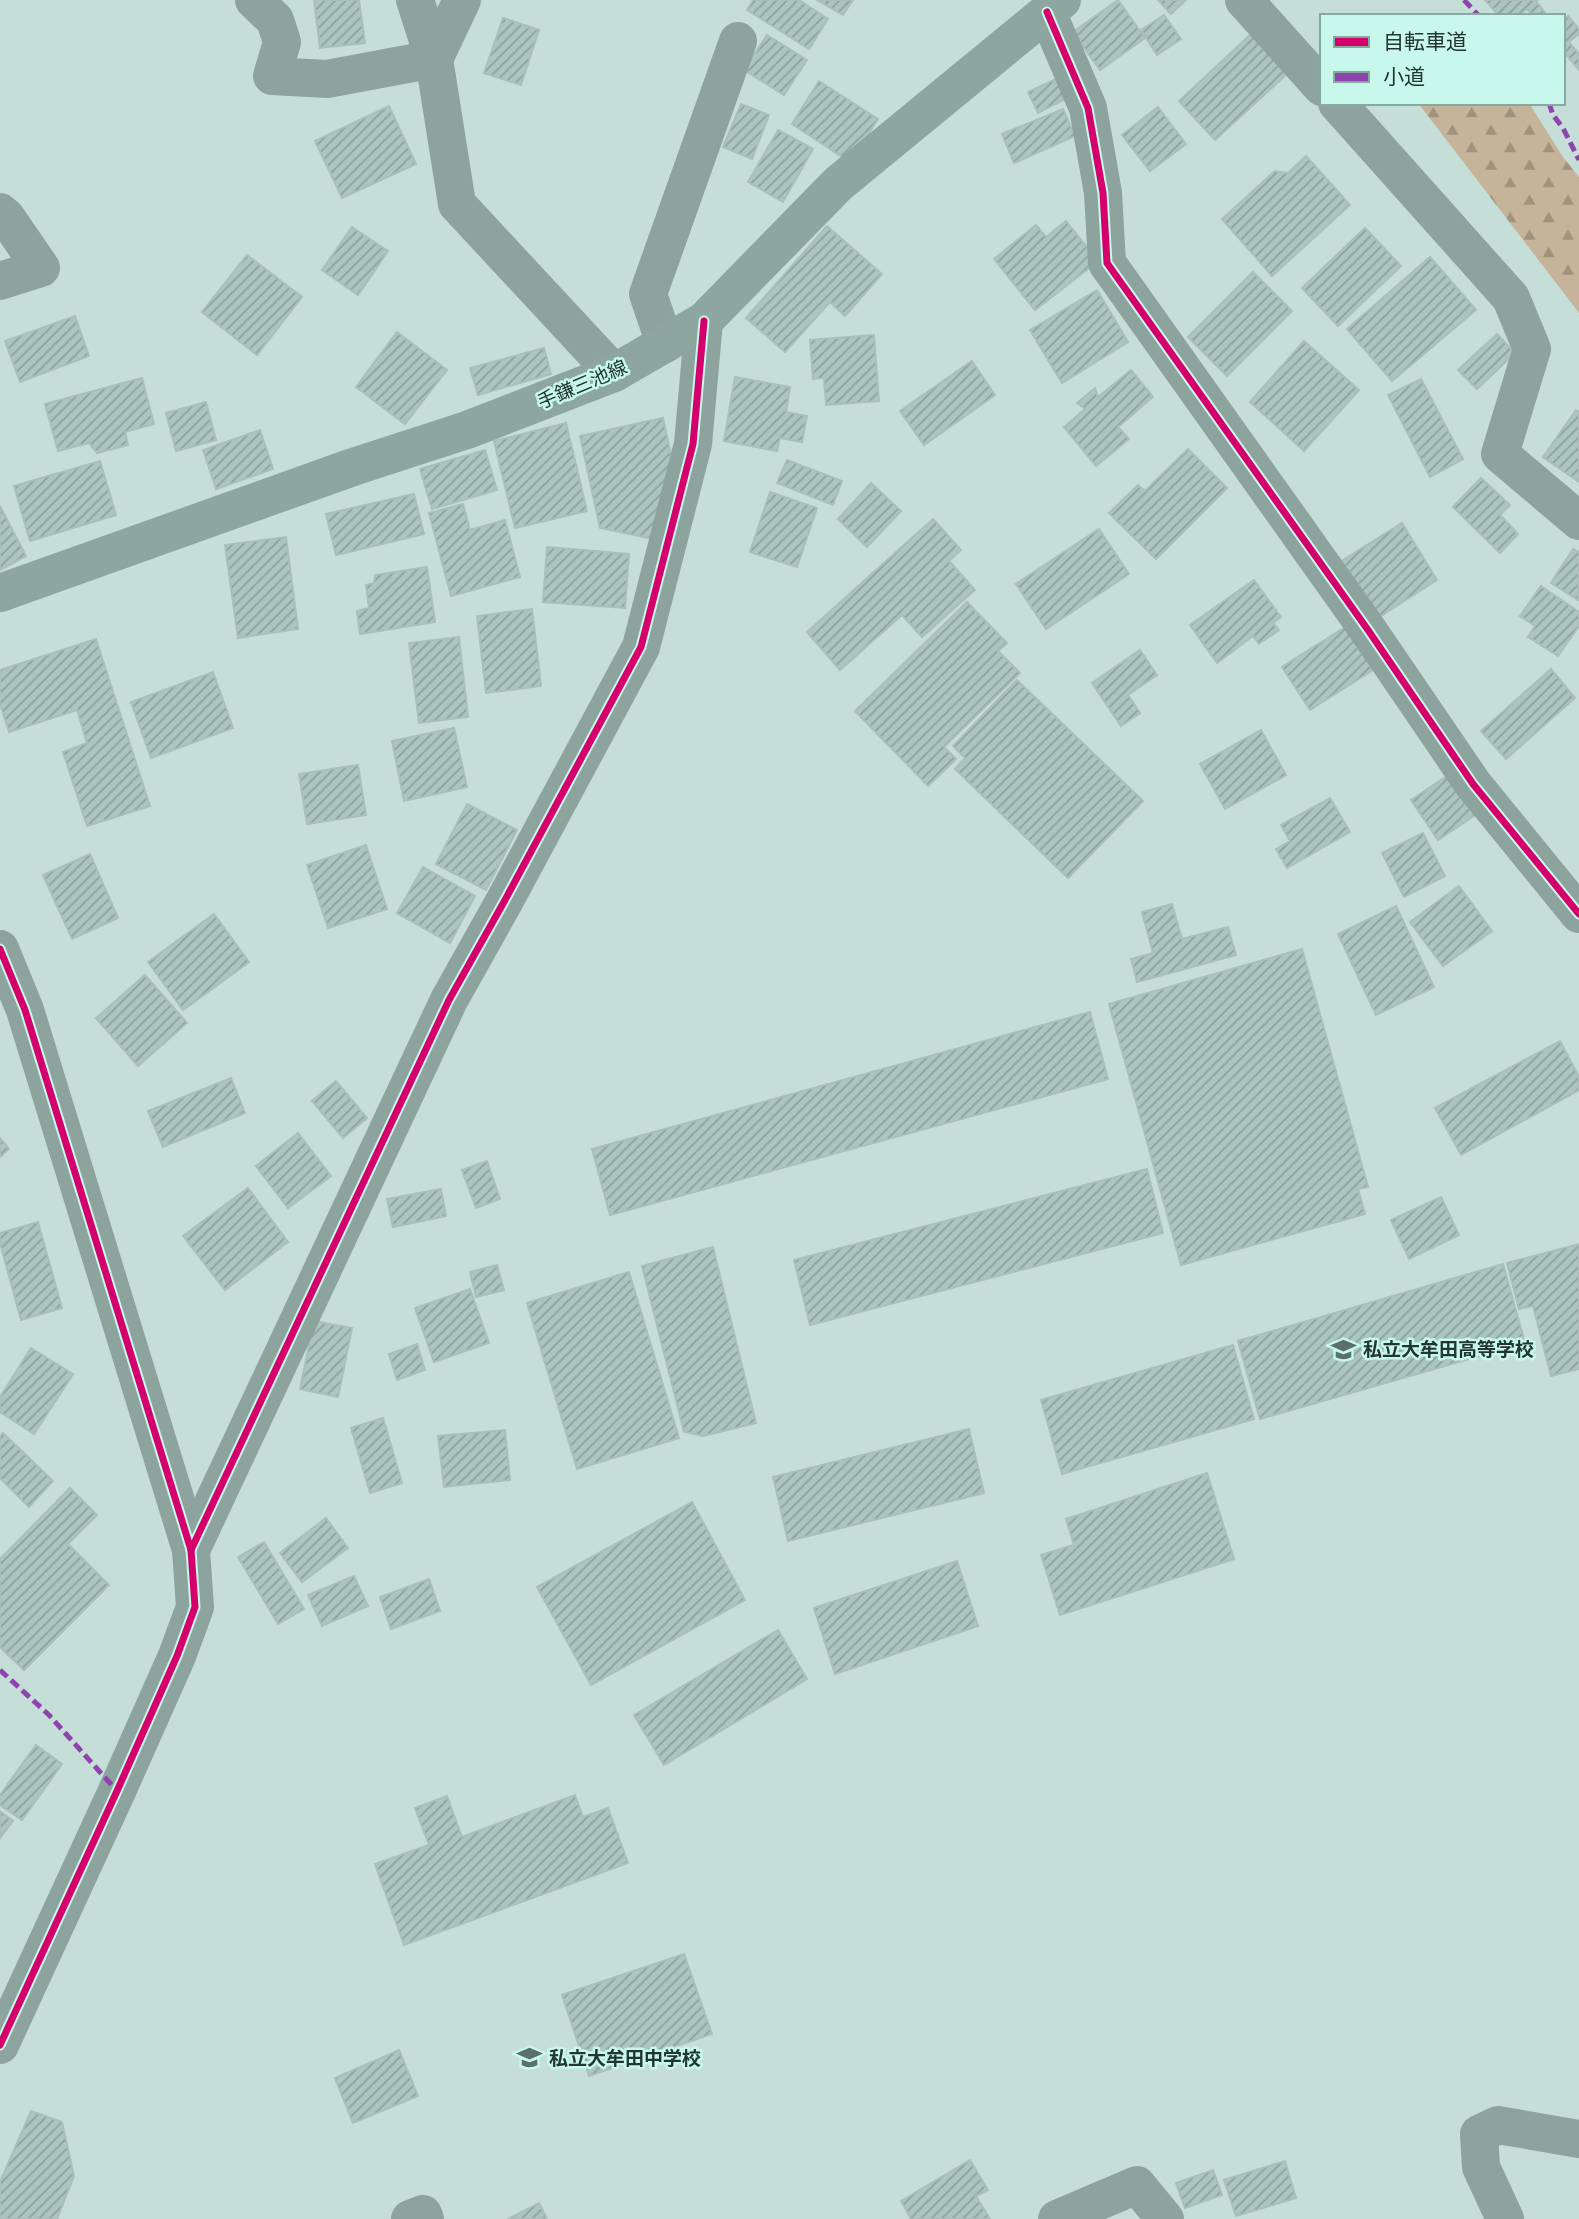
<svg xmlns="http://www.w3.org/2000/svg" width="1579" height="2219" viewBox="0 0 1579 2219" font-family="'Golos Text','Noto Sans JP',sans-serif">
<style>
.forest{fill:url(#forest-firs)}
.building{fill:url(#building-hatch);stroke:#aabfba;stroke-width:2}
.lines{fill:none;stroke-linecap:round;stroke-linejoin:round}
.minor{stroke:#8da39d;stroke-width:38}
.major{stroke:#8da6a0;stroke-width:38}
.quiet{stroke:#8e44ad;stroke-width:5;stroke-dasharray:10 5;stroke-linecap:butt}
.cycleway-casing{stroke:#c7f8eb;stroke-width:11}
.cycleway{stroke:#d6006c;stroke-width:7}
.labels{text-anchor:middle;stroke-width:5;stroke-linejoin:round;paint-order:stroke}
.street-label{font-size:19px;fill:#223530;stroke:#c7f8eb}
.poi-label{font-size:19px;font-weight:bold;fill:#223530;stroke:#c7f8eb;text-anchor:start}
</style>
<defs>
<pattern id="forest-firs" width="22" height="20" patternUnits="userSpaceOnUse" patternTransform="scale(1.75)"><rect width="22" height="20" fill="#c6b49a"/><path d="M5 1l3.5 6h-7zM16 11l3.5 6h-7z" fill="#a0937e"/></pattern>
<pattern id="building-hatch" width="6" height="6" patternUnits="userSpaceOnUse" patternTransform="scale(1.75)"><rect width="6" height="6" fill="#abc6bf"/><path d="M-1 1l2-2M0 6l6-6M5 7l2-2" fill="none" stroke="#8ba29c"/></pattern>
</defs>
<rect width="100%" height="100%" fill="#c5dfd8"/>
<path class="forest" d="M1418,103H1529L1563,157L1579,177V313Z"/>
<g class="building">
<path d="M314,0H359L365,43L320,48Z"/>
<path d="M753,0H799L828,19L809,49L747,10Z"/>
<path d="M817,0H853L843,15Z"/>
<path d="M1118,0L1145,38L1100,70L1073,32Z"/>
<path d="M1158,0H1186L1171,14Z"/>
<path d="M1485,0H1538L1536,1L1548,16H1533L1527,9L1519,16H1499Z"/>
<path d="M1164,15L1181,39L1157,55L1141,30Z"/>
<path d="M1568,16L1579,29V34L1569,42L1579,54V70L1563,51V19Z"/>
<path d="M503,18L539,30L521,85L484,73Z"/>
<path d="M1251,34L1288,73L1215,140L1179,101Z"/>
<path d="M767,35L807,60L784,95L744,70Z"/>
<path d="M1058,78L1067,98L1038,113L1028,92Z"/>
<path d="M819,81L878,119L850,162L792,124Z"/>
<path d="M741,104L769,115L752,159L723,147Z"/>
<path d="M389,106L416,164L342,198L315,141Z"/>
<path d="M1158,107L1186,144L1150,171L1122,135Z"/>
<path d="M1063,109L1075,136L1014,163L1002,134Z"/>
<path d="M778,130L813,149L783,202L748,182Z"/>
<path d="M1306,156L1350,205L1272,276L1222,219L1275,171L1288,173Z"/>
<path d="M1066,221L1098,261L1035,310L994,259L1036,225L1046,237Z"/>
<path d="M827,226L882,274L845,316L830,302L785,352L746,318Z"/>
<path d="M352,227L388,251L358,295L322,270Z"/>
<path d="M1365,228L1401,266L1338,326L1302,288Z"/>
<path d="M247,255L302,297L257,355L202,312Z"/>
<path d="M1430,257L1476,310L1392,381L1347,329Z"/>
<path d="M1253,272L1292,311L1227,376L1188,337Z"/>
<path d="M1097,290L1128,342L1062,383L1030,330Z"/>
<path d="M75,316L89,356L20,382L5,341Z"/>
<path d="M397,332L447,370L405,424L356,387Z"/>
<path d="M1497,334L1515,353L1477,389L1458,370Z"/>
<path d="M874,335L879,401L826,405L824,378L813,379L810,340Z"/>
<path d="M1304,341L1359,390L1304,451L1250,402Z"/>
<path d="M544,348L551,374L478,395L470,368Z"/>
<path d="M972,361L995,395L924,445L900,411Z"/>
<path d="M1131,370L1153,397L1118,427L1129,439L1096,466L1064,427L1085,409L1077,403L1095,388L1098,397Z"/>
<path d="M735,377L790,387L786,412L807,416L802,442L780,438L777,451L724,441Z"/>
<path d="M142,378L154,424L125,432L128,445L97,453L89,443L58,451L45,404Z"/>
<path d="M1421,379L1463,459L1430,477L1388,395Z"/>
<path d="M206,402L216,440L176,451L166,413Z"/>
<path d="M1576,410L1579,412V482L1543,457Z"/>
<path d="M663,418L676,478L663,541L600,528L580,436Z"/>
<path d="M566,423L587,511L515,528L494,441Z"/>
<path d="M260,430L273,469L216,489L203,450Z"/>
<path d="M1188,449L1227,488L1156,559L1109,513L1138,485L1145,491Z"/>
<path d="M485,450L497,490L432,509L420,469Z"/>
<path d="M787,460L842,481L833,505L777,483Z"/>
<path d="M100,461L116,515L30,541L14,486Z"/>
<path d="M1481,478L1510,505L1500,515L1518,534L1500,553L1453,507Z"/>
<path d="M871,483L901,511L867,547L838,519Z"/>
<path d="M770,492L817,508L797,567L750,552Z"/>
<path d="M414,494L424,534L336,555L326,514Z"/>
<path d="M463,504L470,530L505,520L520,577L451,596L429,513Z"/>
<path d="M0,506L26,556L0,570Z"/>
<path d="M933,519L961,550L949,561L975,590L922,637L902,615L840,670L807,632Z"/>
<path d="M1402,523L1437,580L1376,619L1340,562Z"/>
<path d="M1099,529L1129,574L1046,629L1016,584Z"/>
<path d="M286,537L298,629L238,638L225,545Z"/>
<path d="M547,547L629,554L625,608L543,602Z"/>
<path d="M1573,549L1579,552L1578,600L1551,583Z"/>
<path d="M427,567L435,622L360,634L357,611L369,608L366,585L374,583L375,575Z"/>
<path d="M1254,580L1281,617L1273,623L1279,630L1259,644L1253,636L1217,663L1190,625Z"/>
<path d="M1541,586L1579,612V626L1558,656L1528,637L1535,626L1520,616Z"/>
<path d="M967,602L1007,643L998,651L1020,673L944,747L956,759L928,786L855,711Z"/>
<path d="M532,609L541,686L486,693L477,616Z"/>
<path d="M1345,627L1373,670L1310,710L1282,667Z"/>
<path d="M459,637L468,717L419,723L409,643Z"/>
<path d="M96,639L150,806L87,826L63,752L87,743L77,710L9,732L0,704V670Z"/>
<path d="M1140,650L1157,675L1128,695L1140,713L1121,726L1092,683Z"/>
<path d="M1551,669L1575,698L1506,759L1481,731Z"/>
<path d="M213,672L233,728L151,758L131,702Z"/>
<path d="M1017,680L1143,801L1068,878L955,769L965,758L953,746Z"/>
<path d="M454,728L467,787L404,801L392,741Z"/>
<path d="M1261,730L1286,775L1225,809L1200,764Z"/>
<path d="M358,765L366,815L307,824L299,774Z"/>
<path d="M1453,772L1480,812L1438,840L1411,800Z"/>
<path d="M1330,798L1350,832L1287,868L1276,849L1290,841L1281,825Z"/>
<path d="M467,804L517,830L486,890L436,864Z"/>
<path d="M1423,833L1445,876L1404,897L1382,853Z"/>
<path d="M366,845L387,909L328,928L307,865Z"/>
<path d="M90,854L118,918L72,939L43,875Z"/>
<path d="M423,867L475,896L450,943L397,913Z"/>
<path d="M1459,886L1492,931L1443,966L1410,922Z"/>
<path d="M1172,904L1182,939L1228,927L1236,955L1137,982L1131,959L1153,953L1142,912Z"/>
<path d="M1396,906L1434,987L1376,1015L1338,934Z"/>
<path d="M214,914L249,962L183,1010L148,962Z"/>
<path d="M1302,949L1368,1187L1358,1189L1365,1214L1181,1265L1109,1004Z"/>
<path d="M145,975L187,1023L138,1066L96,1018Z"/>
<path d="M1090,1012L1108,1079L610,1215L592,1149Z"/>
<path d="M1560,1041L1579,1077V1090L1461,1155L1435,1108Z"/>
<path d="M231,1078L245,1113L163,1147L148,1111Z"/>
<path d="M336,1081L367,1118L343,1138L312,1101Z"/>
<path d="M298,1133L331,1176L288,1208L256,1166Z"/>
<path d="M0,1138L9,1149L0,1157Z"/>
<path d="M487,1161L500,1199L476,1208L462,1170Z"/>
<path d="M1147,1169L1163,1233L810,1325L794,1260Z"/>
<path d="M248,1188L288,1242L225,1290L183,1236Z"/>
<path d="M441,1189L446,1216L393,1227L387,1199Z"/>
<path d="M1441,1197L1459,1235L1409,1259L1391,1220Z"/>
<path d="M38,1222L62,1308L21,1320L0,1243V1233Z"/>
<path d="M1579,1244V1369L1551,1376L1533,1306L1519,1309L1507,1263Z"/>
<path d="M713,1247L756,1423L703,1436L684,1432L642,1266Z"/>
<path d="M1503,1264L1525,1343L1260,1419L1238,1341Z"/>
<path d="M497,1265L504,1290L476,1297L470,1272Z"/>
<path d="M629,1272L679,1438L577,1469L527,1303Z"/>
<path d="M470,1289L489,1343L434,1362L415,1308Z"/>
<path d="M314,1321L352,1328L338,1397L300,1389Z"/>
<path d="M417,1344L425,1370L397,1380L389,1354Z"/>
<path d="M1233,1345L1254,1419L1062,1474L1041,1400Z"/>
<path d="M31,1348L73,1374L34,1434L0,1412V1397Z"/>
<path d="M383,1418L402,1483L370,1493L351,1428Z"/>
<path d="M969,1429L984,1493L788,1541L773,1477Z"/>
<path d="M505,1430L510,1480L444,1487L438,1436Z"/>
<path d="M3,1433L53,1481L29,1507L0,1478V1436Z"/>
<path d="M1207,1473L1234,1559L1060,1615L1041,1555L1074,1545L1066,1519Z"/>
<path d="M70,1488L97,1515L68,1544L109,1585L24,1670L0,1647V1559Z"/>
<path d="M692,1502L745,1600L591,1685L537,1587Z"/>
<path d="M326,1518L348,1548L302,1582L280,1553Z"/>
<path d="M264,1542L304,1609L278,1624L238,1557Z"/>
<path d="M957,1561L978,1626L835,1674L814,1608Z"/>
<path d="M354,1576L368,1606L322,1626L308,1595Z"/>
<path d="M429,1579L440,1611L391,1629L380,1597Z"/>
<path d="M778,1630L807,1679L664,1765L634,1715Z"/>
<path d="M36,1745L62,1764L22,1820L0,1805V1795Z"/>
<path d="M575,1795L583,1817L608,1808L628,1863L404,1945L375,1864L429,1845L415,1808L447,1796L462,1837Z"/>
<path d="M0,1811L13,1821L0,1838Z"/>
<path d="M684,1954L712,2034L589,2076L562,1995Z"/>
<path d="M399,2050L418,2096L353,2123L335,2078Z"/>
<path d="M31,2111L62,2122L74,2176L57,2219H0V2182Z"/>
<path d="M970,2160L988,2190L976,2196L990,2219H911L901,2201Z"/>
<path d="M1285,2161L1296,2198L1236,2216L1224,2180Z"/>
<path d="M1213,2170L1222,2195L1185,2208L1176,2183Z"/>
<path d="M539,2203L547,2219H508Z"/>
</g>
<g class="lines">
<g class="minor">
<path d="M254,0L275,20L282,42L272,76L327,79L434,59L462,0"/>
<path d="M415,0L434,59L457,204L614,373"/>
<path d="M1244,0L1322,87"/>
<path d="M1047,12L1088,108L1103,193L1107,263L1368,630L1473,784L1579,914"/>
<path d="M1337,103L1511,298L1532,349L1500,454L1579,521"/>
<path d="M0,212L6,217L41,268L0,281"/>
<path d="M665,344L648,294L738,41"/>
<path d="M0,949L25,1010L191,1550L195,1607L177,1656L117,1791L0,2045"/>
<path d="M191,1550L449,1000L505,900L641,647L693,444L704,321"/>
<path d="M410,2219L423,2214L425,2219"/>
<path d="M1057,2219L1137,2185L1165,2219"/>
<path d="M1505,2219L1481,2167L1479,2134L1498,2125L1579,2139"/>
</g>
<path class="major" d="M0,593L353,467L467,430L614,373L704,321L838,184L1062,0"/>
<g class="quiet">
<path d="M1464,0L1479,16"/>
<path d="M1549,103L1553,115L1563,128L1579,160"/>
<path d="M0,1670L49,1715L117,1791"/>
</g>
<defs>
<g id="cycleway">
<path d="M1047,12L1088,108L1103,193L1107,263L1368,630L1473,784L1579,914"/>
<path d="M0,949L25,1010L191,1550L195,1607L177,1656L117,1791L0,2045"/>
<path d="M191,1550L449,1000L505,900L641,647L693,444L704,321"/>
</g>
</defs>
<use href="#cycleway" class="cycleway-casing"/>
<use href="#cycleway" class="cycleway"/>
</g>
<defs>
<symbol id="school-bare" viewBox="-9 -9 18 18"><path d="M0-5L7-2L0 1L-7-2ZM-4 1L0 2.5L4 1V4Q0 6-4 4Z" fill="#5b706b" stroke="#c7f8eb" stroke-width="2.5" paint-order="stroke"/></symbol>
</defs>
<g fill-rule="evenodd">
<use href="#school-bare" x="1326" y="1332" width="35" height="35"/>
<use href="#school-bare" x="512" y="2040" width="35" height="35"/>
</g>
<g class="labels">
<g class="street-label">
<text transform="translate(582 384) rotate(-23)" y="7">手鎌三池線</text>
</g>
<g class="poi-label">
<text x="1363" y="1356">私立大牟田高等学校</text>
<text x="549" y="2065">私立大牟田中学校</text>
</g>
</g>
<rect x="1320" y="14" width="245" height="91" fill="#c7f8eb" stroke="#85aaa0" stroke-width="2"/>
<rect x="1334" y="37" width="35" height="10" fill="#d6006c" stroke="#85aaa0" stroke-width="2"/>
<text x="1383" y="49" font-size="21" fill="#223530">自転車道</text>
<rect x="1334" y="72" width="35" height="10" fill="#8e44ad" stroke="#85aaa0" stroke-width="2"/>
<text x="1383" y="84" font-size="21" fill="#223530">小道</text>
</svg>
